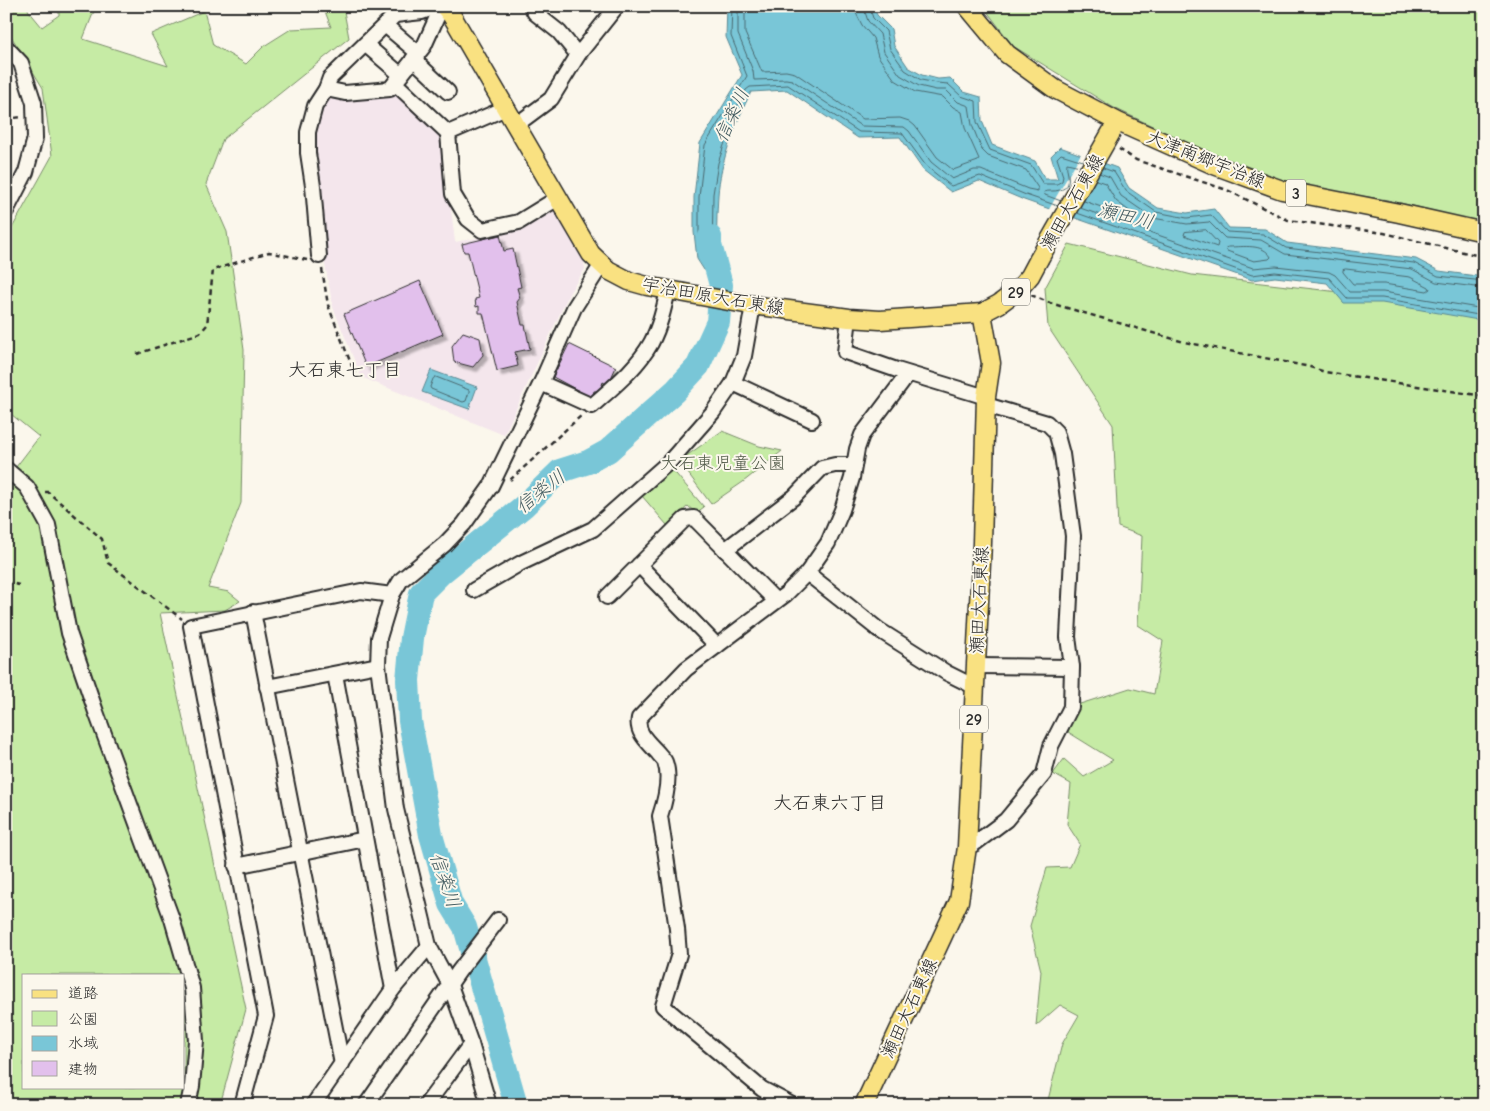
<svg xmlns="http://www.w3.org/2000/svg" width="1490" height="1111" viewBox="0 0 1490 1111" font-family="'Comic Neue','Klee One',sans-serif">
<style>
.built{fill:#f4e6ec}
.green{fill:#c6eba5;stroke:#788b68;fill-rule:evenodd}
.water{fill:#79c6d7;stroke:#5a8892}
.pier{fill:#fbf7ec}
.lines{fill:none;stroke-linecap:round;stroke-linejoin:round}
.shore{stroke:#4a6970;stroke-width:1}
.river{stroke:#79c6d7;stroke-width:24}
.building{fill:#e2c0ec;stroke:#2b2b2b;filter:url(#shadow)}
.minor-casing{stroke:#2b2b2b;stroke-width:18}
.major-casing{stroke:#2b2b2b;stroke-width:21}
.path{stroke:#2b2b2b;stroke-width:2.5;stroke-dasharray:5 4;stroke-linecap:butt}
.minor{stroke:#fbf7ec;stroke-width:14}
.major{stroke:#f9e181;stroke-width:18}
.major-bridge-casing{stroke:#2b2b2b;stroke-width:21;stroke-linecap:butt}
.major-bridge{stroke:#f9e181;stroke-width:18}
.labels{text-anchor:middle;stroke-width:4;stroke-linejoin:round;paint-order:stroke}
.shield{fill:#fbf7ec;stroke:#696865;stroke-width:1}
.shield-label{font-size:16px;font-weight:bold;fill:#2b2b2b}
.street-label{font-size:18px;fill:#2b2b2b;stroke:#fbf7ec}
.park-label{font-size:18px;fill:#525b4a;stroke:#fbf7ec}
.water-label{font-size:19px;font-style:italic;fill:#425a5f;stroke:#fbf7ec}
.neighbourhood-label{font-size:19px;fill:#2b2b2b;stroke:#fbf7ec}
</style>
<defs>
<filter id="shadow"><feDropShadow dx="4.5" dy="4.5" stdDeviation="1" flood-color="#0004"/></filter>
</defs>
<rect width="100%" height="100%" fill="#fbf7ec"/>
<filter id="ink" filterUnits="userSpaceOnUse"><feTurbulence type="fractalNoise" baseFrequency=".02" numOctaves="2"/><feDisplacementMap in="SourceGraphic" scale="10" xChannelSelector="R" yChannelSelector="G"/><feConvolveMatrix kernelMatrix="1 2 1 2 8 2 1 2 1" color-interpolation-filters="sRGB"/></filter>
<g filter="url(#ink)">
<path class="built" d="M399,93L442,133L455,242L521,230L555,208L587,259L584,263L585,269L570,292L504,435L361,377L333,307L323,254L312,134L325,98Z"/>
<g class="green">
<path d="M6,6H29L28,10L42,27L59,15V6H96L83,39L168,66L151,34L204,11L213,45L246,64L264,46L291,29L331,27L323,6H343L349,38L223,139L206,184L227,232L244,350L241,503L208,588L229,592L240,601L225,610L160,613L246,1009L220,1105H6V480L39,437L6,410V239L52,156L43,88L6,28ZM24,975H184V1087H24Z"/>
<path d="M983,6H1484V223L1388,200L1322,190L1246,170L1114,108L1013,46Z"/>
<path d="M1069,244L1192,275L1348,293L1484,313V1105H1049L1048,1100L1062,1044L1079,1015L1060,1005L1036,1026L1041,971L1030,926L1047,868L1070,867L1080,844L1067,824L1071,784L1053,774L1064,759L1084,777L1113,760L1068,732L1077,705L1130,688L1154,694L1163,641L1138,625L1142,536L1118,527L1113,425L1048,327L1045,288Z"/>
<path d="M722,431L759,446L782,451L743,482L711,504L679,461Z"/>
<path d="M671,468L704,507L696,513L688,506L667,525L642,496Z"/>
</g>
<g class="water">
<path d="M727,6H873L877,15L891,29L894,46L908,67L922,75L938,79L950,78L964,92L981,97L982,121L992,145L1035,161L1045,179H1058L1051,156L1060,147L1117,168L1129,188L1158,208L1187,213L1214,209L1229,228L1265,229L1287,243L1416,259L1439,271L1484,277V321L1382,303H1344L1327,283L1275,277L1252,280L1024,200L979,181L951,192L923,170L900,137L858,138L787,90L751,92C736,122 720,162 718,195C716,221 717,247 716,273L704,270L697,259L694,232V197L700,143L742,75L726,37Z"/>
<path d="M431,370L477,387L469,409L422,392Z"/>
</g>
<path class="pier" d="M1082,152L1088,154L1054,213L1048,211Z"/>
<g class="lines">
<g class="shore">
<path d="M732,6L731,36L747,76L705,145L699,197V232L702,257L707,266H710L712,264L713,194L718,163L737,107L746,90L750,87L788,85L859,132L902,133L926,166L951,186L980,176L1026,195L1058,206"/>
<path d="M738,6V34L753,71L754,80L786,79L792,80L861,126L904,127L909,131L931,162L952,179L974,170H981L1028,189L1038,191V188L1026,170L988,156L982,150L972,125L969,106L958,102L946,90H936L919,86L900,75L884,52L880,34L868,21L863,6"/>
<path d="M745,6V33L762,72L786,71L795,73L863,119L900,118L909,121L915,126L937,157L953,170L978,161L979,159L965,128L962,112L953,107L943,97L915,92L895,80L878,56L873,38L862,25L856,13L855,6"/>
<path d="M869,6L873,18L886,31L890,49L905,70L921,80L937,83L948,84L961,96L976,101L977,122L990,150L1031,165L1043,184H1057L1062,181L1063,176L1057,158L1061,154L1083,161"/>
<path d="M1103,168L1114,172L1126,191L1156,212L1187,218L1211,215L1227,232L1263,234L1286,248L1414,263L1438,276L1484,281"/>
<path d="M1099,173L1110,177L1121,196L1153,218L1187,224L1209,222L1225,238L1261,240L1285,254L1412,269L1436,282L1484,288"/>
<path d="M1061,201L1045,195L1044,192C1049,190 1054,192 1060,190C1075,186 1065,171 1067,163L1080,166"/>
<path d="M1084,201L1130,217L1133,216L1132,213L1116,201L1105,183L1096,180"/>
<path d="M1080,208L1253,268L1276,266L1329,272L1335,275L1350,292H1383L1484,309"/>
<path d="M1077,213L1252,275L1275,272L1329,278L1347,298H1382L1484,316"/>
<path d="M1206,230L1218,243L1217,247L1184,235L1185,232Z"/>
<path d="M1229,247C1243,247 1263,243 1271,257L1269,259L1254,261L1227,251L1226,248Z"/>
<path d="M1346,269L1410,277L1429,287L1430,289L1427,291L1384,284H1353L1343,272V270Z"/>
<path d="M436,377L469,390V392L466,401L463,402L431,389L430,387L433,379Z"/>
</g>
<path class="river" d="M516,1105L465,927L451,904L431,835L410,721L408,680L412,638L421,593L441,573L524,506L560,471L588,462L608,451L675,391L698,366L718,322L721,285L710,245V237"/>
</g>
<g class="building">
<path d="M500,235L504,251L513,249L521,287L517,288L520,298L517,302L522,325H525L530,349L515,352L518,366L497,371L483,313H479V306L476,307L475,299L479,298L468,252H464L462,244Z"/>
<path d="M420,281L443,334L366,367L344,314Z"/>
<path d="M463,332L480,338L483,355L473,367L454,362L452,346Z"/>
<path d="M569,344L616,367L608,385L603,382L600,391H594L592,398L553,377Z"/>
</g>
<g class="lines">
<defs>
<g id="minor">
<path d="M531,6L535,13L559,32L578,55"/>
<path d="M385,25L418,53"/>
<path d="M365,44L401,75"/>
<path d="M6,47L21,63L34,103L35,138L26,172L6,211"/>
<path d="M413,59L448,92"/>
<path d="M395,83L448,133L506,108"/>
<path d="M326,89L345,93L390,89L424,46L442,6"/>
<path d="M516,125L551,99L578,55L617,6"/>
<path d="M448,133L453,194L468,219L482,230L519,222L558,198"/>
<path d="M319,256L313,186L308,153V132L315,106L326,89L330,78L395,15L422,12L438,6"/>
<path d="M849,318L845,352L897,370L986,397"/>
<path d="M541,383L592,406C613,387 637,368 651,343C660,326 664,308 668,290"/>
<path d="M733,383L812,420"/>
<path d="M6,469L27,487L48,525L69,633L96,712L172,919L192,988L196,1041L192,1086L188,1105"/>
<path d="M725,550L794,497L822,468L835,465H854"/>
<path d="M639,565L717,646"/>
<path d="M807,573L879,630L947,673L975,687"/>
<path d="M474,590L521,563L593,529L670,461L713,412L733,383L744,356L753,305"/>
<path d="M607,597L685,519L694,518L776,601"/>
<path d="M253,612L342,1064"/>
<path d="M976,666L1072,667"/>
<path d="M335,674L393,989"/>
<path d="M267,687L378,665"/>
<path d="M967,847L974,844L1006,820L1044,774L1051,746L1071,707L1072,667L1068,637L1073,536L1062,454L1056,432L1047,423L986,405"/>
<path d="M236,866L365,839"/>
<path d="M242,1105L266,1016L191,626L361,591L392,595"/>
<path d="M313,1105L393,989L429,946"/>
<path d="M366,1105L459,971L498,920"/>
<path d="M426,1105L471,1044"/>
<path d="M489,1105L471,1044L450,985L429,946L396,809L378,665L379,638L392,595L401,580L445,544L464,524L491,486L541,383L574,308L602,264"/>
<path d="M792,1105L762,1089L663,1006L679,954L677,929L660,816C665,801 671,778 665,762C664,759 660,756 658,753C648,742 636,733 639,718L686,669L786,594L807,573L828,543L842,510L852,478L857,449L862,435L908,374"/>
</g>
<g id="major">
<path d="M444,6L452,16L591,254L608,270L629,281L647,286L745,304L849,318L880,320L982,313L999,304L1018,290L1030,276L1039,259"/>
<path d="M967,6L1007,54L1055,89L1118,122L1214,165L1282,190L1399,213L1484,232"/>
<path d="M864,1105L959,901L967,847L982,543L986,397L991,363L982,313"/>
</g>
</defs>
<use href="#minor" class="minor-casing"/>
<use href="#major" class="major-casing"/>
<g class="path">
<path d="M6,119L22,117"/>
<path d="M1119,149L1136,160L1227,190L1288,220L1384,233L1484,257"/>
<path d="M322,269L328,305L355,374"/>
<path d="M1031,295L1050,303L1184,342L1310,367L1325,372L1484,396"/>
<path d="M137,354L200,333L207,325L213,270L269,252L307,260"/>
<path d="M510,480L582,415"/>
<path d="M45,492H48L102,539L108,563L182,619"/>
<path d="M6,582L19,585"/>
</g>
<use href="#minor" class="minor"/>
<use href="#major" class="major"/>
<defs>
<path id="major-bridge" d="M1039,259L1112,131"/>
</defs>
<use href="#major-bridge" class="major-bridge-casing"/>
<use href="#major-bridge" class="major-bridge"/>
</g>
</g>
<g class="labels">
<g class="shield">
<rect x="1286" y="179.5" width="20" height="27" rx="4"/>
<rect x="1002" y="278.5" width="28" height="27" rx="4"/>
<rect x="960" y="705.5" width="28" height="27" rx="4"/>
</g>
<g class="shield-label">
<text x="1296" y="199">3</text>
<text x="1016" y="298">29</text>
<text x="974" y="725">29</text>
</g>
<g class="street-label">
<text transform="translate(1206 159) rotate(22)" y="6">大津南郷宇治線</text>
<text transform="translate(1072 202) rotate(-60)" y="6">瀬田大石東線</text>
<text transform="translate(713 296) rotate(10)" y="6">宇治田原大石東線</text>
<text transform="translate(979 600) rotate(-87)" y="6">瀬田大石東線</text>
<text transform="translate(909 1008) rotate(-65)" y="6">瀬田大石東線</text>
</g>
<g class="park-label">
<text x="723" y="469">大石東児童公園</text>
</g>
<g class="water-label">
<text transform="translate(731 115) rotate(-65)" y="7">信楽川</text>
<text transform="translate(1126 215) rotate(14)" y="7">瀬田川</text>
<text transform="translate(540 491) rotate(-38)" y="7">信楽川</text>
<text transform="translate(446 880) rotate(71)" y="7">信楽川</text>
</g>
<g class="neighbourhood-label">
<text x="345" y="376">大石東七丁目</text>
<text x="830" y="809">大石東六丁目</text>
</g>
</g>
<rect width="1490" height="1111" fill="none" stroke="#fbf7ec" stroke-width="25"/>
<rect x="12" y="12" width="1465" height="1086" fill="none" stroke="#2b2b2b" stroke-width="2" filter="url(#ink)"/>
<rect x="22" y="974" width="162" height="115" fill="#fbf7ec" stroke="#a8a59f"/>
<rect x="32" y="990" width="25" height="8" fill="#f9e181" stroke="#a8a59f"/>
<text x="68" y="998" font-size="15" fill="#2b2b2b">道路</text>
<rect x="32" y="1011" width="25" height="15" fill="#c6eba5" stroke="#a8a59f"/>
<text x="68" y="1024" font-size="15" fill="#2b2b2b">公園</text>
<rect x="32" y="1036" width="25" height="15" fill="#79c6d7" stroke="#a8a59f"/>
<text x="68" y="1048" font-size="15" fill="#2b2b2b">水域</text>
<rect x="32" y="1061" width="25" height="15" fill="#e2c0ec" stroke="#a8a59f"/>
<text x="68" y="1074" font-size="15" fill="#2b2b2b">建物</text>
</svg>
